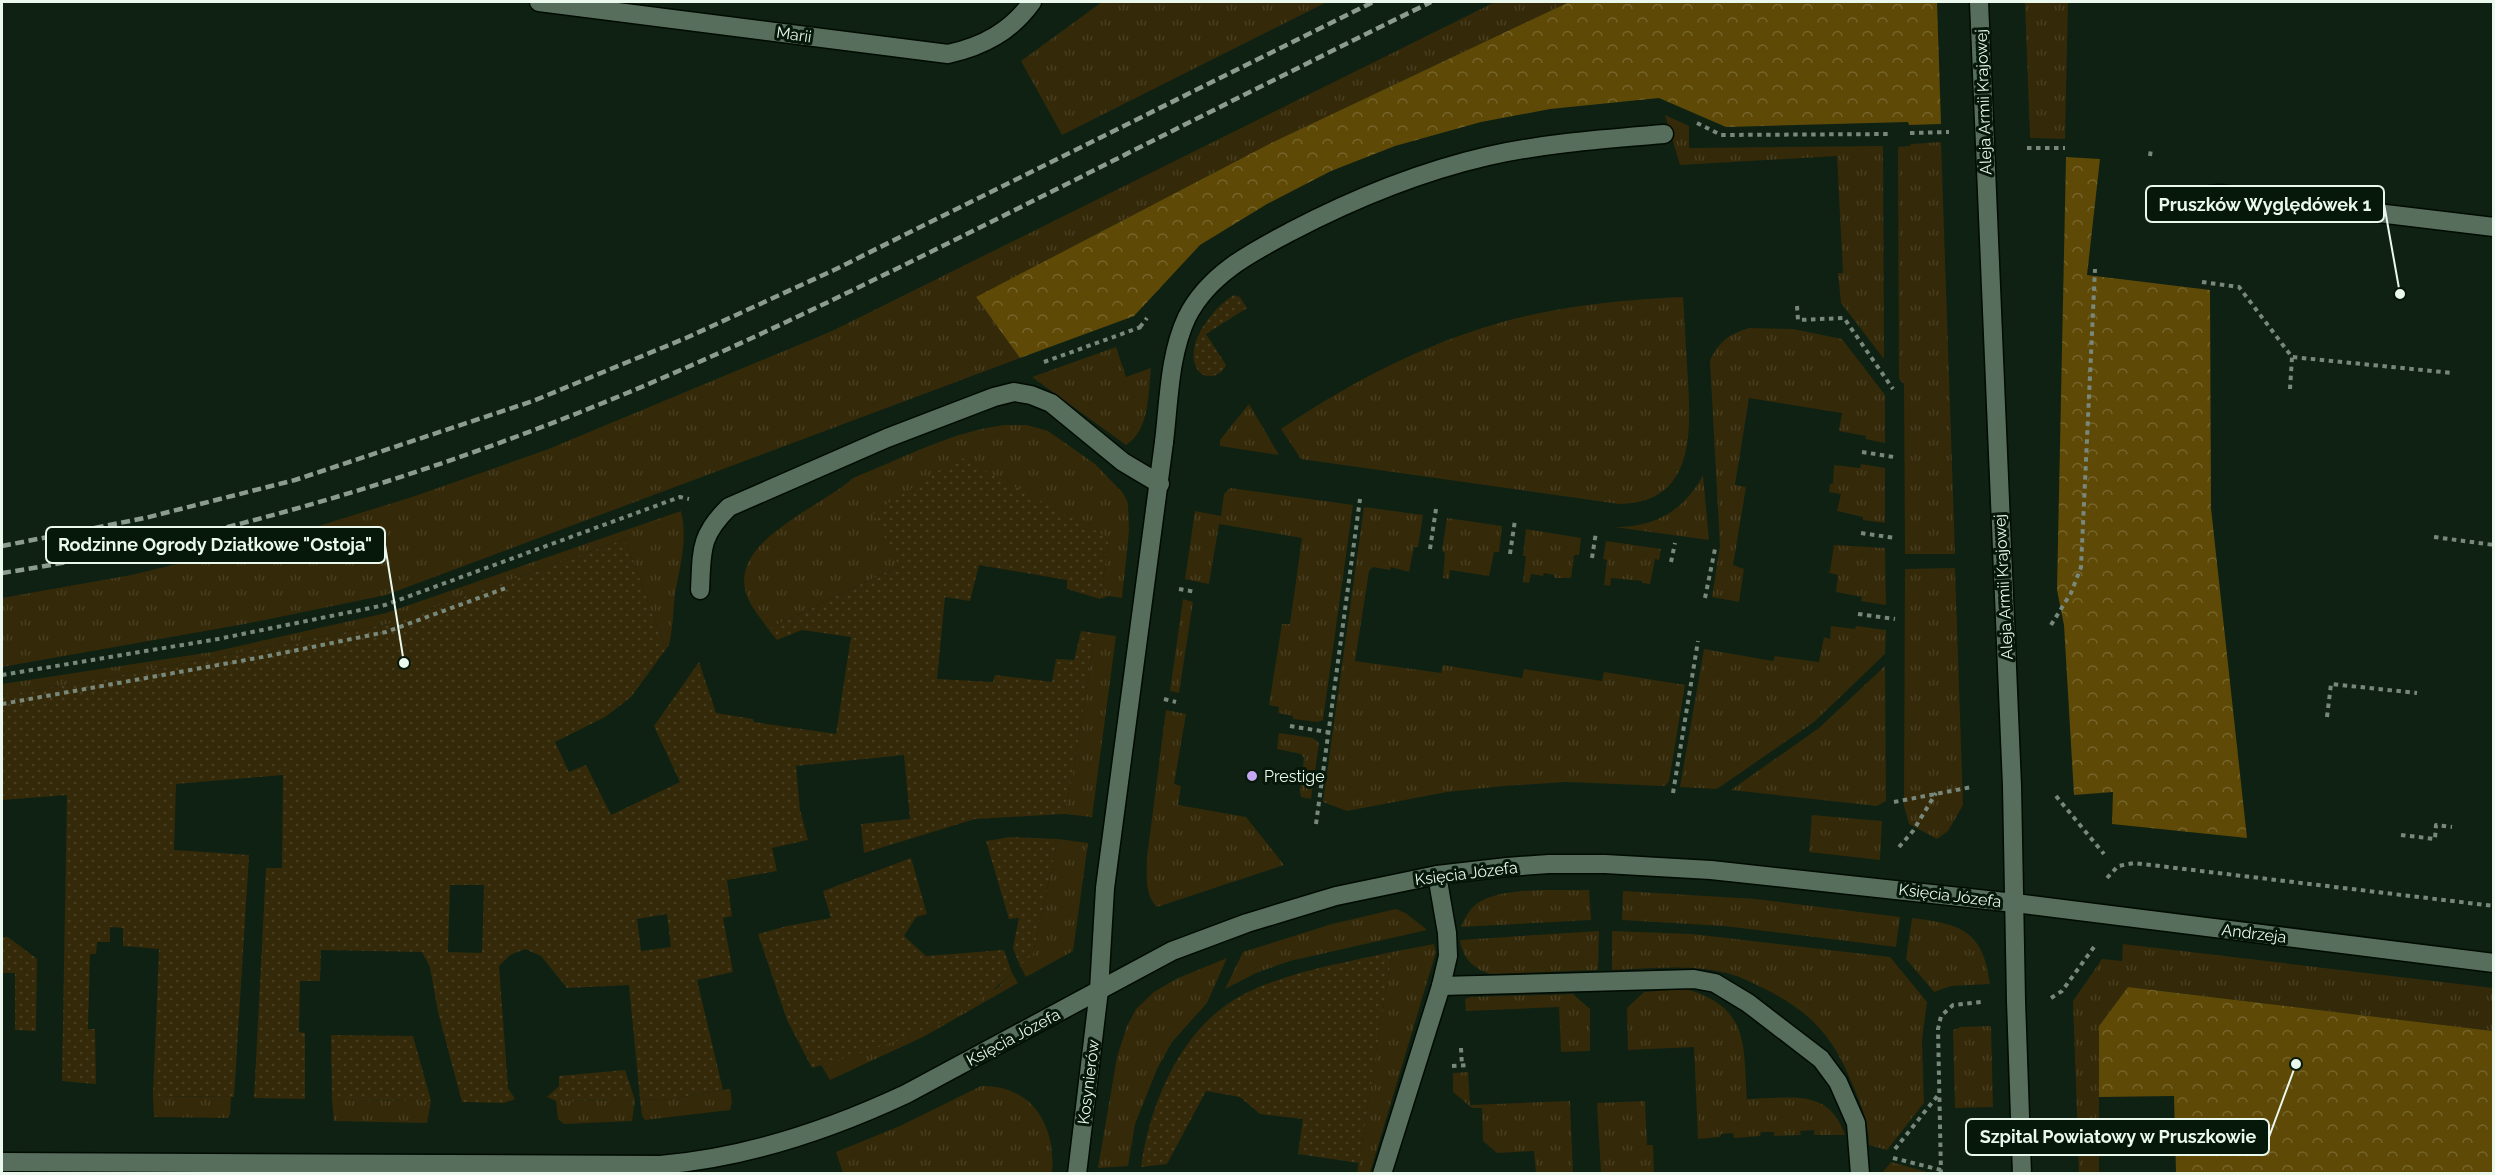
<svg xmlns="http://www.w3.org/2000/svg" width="2495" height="1175" viewBox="0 0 2495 1175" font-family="Raleway,sans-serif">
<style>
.grass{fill:url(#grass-tufts)}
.forest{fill:url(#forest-crowns)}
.garden{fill:url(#garden-dots);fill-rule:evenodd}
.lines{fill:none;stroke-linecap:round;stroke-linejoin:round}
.service-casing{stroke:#000b02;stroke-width:21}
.minor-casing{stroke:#000b02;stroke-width:21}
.tertiary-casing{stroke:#000b02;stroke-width:21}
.path{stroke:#78887b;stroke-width:4;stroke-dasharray:4.5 4.5;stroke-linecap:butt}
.service{stroke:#586e5c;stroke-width:18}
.minor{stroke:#586e5c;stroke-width:18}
.tertiary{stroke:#586e5c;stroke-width:18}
.rail{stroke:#8c9c8f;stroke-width:4.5;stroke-dasharray:9 4.5;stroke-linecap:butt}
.poi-dot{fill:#c5a7f1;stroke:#05180a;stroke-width:2}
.labels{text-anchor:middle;stroke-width:6;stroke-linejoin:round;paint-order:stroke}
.street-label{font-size:16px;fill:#ebf8ed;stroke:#05180a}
.poi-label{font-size:16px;fill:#ebf8ed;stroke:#05180a;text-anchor:start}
.leader{fill:none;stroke:#ebf8ed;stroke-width:2}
.callout-dot{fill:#ebf8ed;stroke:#05180a;stroke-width:2}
.callout{fill:#05180a;stroke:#ebf8ed;stroke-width:2}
.callout-label{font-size:18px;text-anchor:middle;font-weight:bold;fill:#ebf8ed}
</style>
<defs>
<pattern id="grass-tufts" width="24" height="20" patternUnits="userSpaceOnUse" patternTransform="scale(1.5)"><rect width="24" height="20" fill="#342909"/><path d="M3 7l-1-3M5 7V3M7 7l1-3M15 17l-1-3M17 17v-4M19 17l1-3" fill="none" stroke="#483e21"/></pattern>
<pattern id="forest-crowns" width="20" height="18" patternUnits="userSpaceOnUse" patternTransform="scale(1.5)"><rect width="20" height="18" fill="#5e4906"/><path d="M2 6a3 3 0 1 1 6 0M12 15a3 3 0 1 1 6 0" fill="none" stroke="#75642b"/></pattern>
<pattern id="garden-dots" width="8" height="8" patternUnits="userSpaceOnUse" patternTransform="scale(1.5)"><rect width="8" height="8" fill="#342909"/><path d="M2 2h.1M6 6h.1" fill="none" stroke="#483e21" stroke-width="1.8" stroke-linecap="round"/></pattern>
</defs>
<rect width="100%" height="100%" fill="#0e2113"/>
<g class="grass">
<path d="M1102,2H1327L1062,135L1021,61Z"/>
<path d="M1495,2H1569L1271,143L976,297L1020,358L386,595L250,623L2,667V598L131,575L257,545L412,497L546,450L832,331Z"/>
<path d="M2025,2H2068L2065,139L2030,138Z"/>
<path d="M1665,115L1689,126V148L1883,146L1884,359L1841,303L1838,273H1843L1837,156L1680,165Z"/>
<path d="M1941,142L1955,554H1905L1904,384L1899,379L1898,147L1910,146L1911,144Z"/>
<path d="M1683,297C1685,324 1686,352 1688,380C1691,435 1694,503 1619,504L1301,459L1281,429C1364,373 1456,327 1556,310C1598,302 1641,299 1683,297Z"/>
<path d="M1749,328L1793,329L1842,339L1885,395V443L1865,439L1866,436L1839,431L1842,413L1749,398L1735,485L1746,487L1733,565L1744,569L1739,602L1712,597L1720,546L1710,361C1718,342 1729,334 1749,328Z"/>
<path d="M1116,347L1126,377L1151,368C1148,393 1150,430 1126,445L1032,377Z"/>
<path d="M1249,404L1279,455L1220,446V440Z"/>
<path d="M1005,425H1027L1048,431L1095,464L1123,493L1128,503L1129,531L1122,598L1109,596L1100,599L1109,538L899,566L768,629C760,617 748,604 745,589C734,539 823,506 853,478C901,459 952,431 1005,425Z"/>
<path d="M1861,464L1885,468V523L1863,520V517L1837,511L1841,494L1829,492L1830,484H1833L1834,465L1860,468Z"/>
<path d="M1703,475L1709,540L1614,527C1654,528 1685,510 1703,475Z"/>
<path d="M1230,488L1353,505L1323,720L1318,722L1293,719V716L1278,713L1279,707L1269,705L1282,624H1290L1302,538L1219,524L1209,584L1185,579L1195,511L1221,516L1224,494Z"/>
<path d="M1364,507L1423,515L1418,547H1414L1409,572L1391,567L1390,570L1373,567L1369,571L1355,661L1441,673L1443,665L1522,678L1524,669L1602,681L1604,672L1685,685L1669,781L1665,786L1566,782L1504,786L1447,792L1347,811L1323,802Z"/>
<path d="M681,511C688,540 680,565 675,594C673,611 673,628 669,645L663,642L625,539L388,624L116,676L2,696V684L212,652L386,613Z"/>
<path d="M1447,518L1502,526L1499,552H1494L1489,576L1450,570L1449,579L1443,578L1445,553L1442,551Z"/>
<path d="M1526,529L1581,538L1579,555H1574L1571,578H1555L1554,575L1544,573L1543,576L1531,574L1529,583L1523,582L1526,556H1523Z"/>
<path d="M1606,541L1661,549L1659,560L1655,559L1650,584L1642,583V581L1611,578L1610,586L1604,585L1607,560L1603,559Z"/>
<path d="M1834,545L1885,548L1886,605L1861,601L1862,597L1836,592L1838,575L1827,572L1830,571Z"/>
<path d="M1955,568L1963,805L1948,831L1937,839L1909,824L1904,806L1905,569Z"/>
<path d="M1183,599L1193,602L1179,693L1170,691Z"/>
<path d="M1831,626L1855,629L1856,626L1886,630L1885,654L1814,722L1717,789L1680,787L1704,649L1773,661L1775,656L1819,662L1824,637L1830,639Z"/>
<path d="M1095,633L1116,636L1092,817L1064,814L1074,768Z"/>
<path d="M1885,666L1886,801L1877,806L1731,790L1819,728Z"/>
<path d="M1166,710L1186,714L1174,784L1181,786L1178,805L1246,817L1284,865L1157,907C1144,895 1147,873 1147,857Z"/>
<path d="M1279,733L1313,738L1319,743L1311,799L1301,797L1300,792L1304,758L1301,754L1277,749Z"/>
<path d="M1812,815L1882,821L1880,860L1809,852Z"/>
<path d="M1058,839L1088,843L1073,951L1026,977L1020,966L1033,954Z"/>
<path d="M1589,890L1591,920L1461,927C1464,920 1468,912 1473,907C1495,885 1560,891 1589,890Z"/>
<path d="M1623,891L1756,899L1900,917L1896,947L1724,926L1622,920Z"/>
<path d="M1396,909L1407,914L1427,930L1290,961L1256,973L1225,989L1243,952L1332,924Z"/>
<path d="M1912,918C1961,924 1983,930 1990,984L1951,986L1934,992L1906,959Z"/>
<path d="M1599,931L1598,970L1490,974C1472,968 1463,958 1460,940Z"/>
<path d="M1612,931L1692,934L1890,957L1927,1002L1922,1040L1924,1103L1887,1150L1869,1145C1869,1125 1862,1107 1854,1088C1834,1038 1813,1013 1765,989C1751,982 1737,975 1722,972C1687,964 1648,969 1612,970Z"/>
<path d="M1434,944L1436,952L1370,1173L1357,1174L1392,952Z"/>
<path d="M2123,944L2493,988V1031L2128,987L2099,1026V1173H2079L2073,1001L2102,959L2122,961Z"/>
<path d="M1227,958L1207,1003L1172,1042L1157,1069L1135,1124L1128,1166L1098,1168L1117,1057L1127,1026L1136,1009L1154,992L1176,979Z"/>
<path d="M1012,973L1018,983L923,1037L830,1080L821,1065L997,988Z"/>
<path d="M1686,989C1750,1007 1743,1045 1747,1099C1787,1099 1829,1086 1845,1135H1814V1130L1800,1131L1801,1135L1774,1136V1132H1761L1760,1136L1734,1138L1733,1133L1721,1134L1720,1137L1698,1139L1694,1047L1628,1050L1627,1008L1644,992Z"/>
<path d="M1573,994L1590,1009V1051L1561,1052L1559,1007L1466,1011L1465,999L1470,997Z"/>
<path d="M1991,1026L1993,1107L1955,1108L1953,1030L1961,1027Z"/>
<path d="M1468,1072L1470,1105L1570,1101L1573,1173H1536L1534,1151L1497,1153L1483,1141L1482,1108H1472L1453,1092V1073Z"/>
<path d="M981,1086C1033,1085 1056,1126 1052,1173H843L836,1152L900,1126Z"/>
<path d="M730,1089L732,1102L730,1110L645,1120L642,1116L640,1099L663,1100Z"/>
<path d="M153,1096L231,1097L230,1115L227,1118L154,1117Z"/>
<path d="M332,1100L431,1101L427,1123L334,1121Z"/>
<path d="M635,1100L632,1121L564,1124L558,1119L556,1101Z"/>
<path d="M1645,1101L1647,1145H1653L1654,1173H1601L1597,1103Z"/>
<path d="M1891,1162L1927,1172V1173H1882Z"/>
</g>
<g class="forest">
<path d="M1569,2H1937L1941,124L1909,125L1908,122L1726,127L1659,98L1550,109L1481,122L1395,146L1331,171L1267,204L1200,245L1134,316L1020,358L976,297L1271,143Z"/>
<path d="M2066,157L2100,159L2087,275L2210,290L2211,508L2247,838L2112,824L2113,792L2074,795L2064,625L2057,590Z"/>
<path d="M2128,987L2493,1031V1173H2176L2174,1096L2099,1097V1026Z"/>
</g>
<g class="garden">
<path d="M1234,295L1240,297L1247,308L1206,334L1226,365C1221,378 1202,381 1196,367C1185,342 1214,307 1234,295Z"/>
<path d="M960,457L1109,538L1100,599L1067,589V580L979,565L970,601L945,597L937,679L993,682L995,675L1052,682L1056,659L1074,660L1081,631L1095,633L1074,768L1064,814L975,819L864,853L861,824L910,819L904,755L796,766L800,810L808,840L772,848L777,871L727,880L732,916L723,918L733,972L697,980L723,1090L663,1100L640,1099L629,985L567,988L541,956L525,949L510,955L499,966L508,1088L515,1099L504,1103L462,1102L438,1012L430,967L422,952L321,950L320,981H300L299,1032L305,1033V1099L254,1098L266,868H282L283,775L176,784L174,850L249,855L234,1097L153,1096L159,949L123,946V928L110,927V942H97L96,954H90L88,1029H95L96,1084L62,1081L67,795L2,800V696L116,676L388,624L625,539L663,642L669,645L631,697L605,717L555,742L569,772L586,765L611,815L680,782L654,726L699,662L716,713L753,719L754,722L836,734L851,637L802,630L777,640L768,629L899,566L873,513ZM450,885H484L482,953L448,952ZM667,914L671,947L641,951L637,919Z"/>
<path d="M1011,837L1058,839L1033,954L1020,966L1013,948L1019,918L1009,919L986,841Z"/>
<path d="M911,858L927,914L916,917L904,936L926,956L1004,950L1012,973C957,1027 884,1046 812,1068L787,1020L758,934L787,926L831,918L823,891Z"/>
<path d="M2,937H8L37,959L36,1031L15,1030V973H2Z"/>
<path d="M1392,952L1359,1163L1298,1154L1303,1119L1260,1114L1240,1097L1206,1091L1167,1164L1141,1167C1150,1101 1183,1024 1246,993C1292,971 1343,963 1392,952Z"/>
<path d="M331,1035L413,1036L431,1101L332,1100Z"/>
<path d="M625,1070L635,1100L556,1101L547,1097L559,1086V1076Z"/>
</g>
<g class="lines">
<defs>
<g id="service">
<path d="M1164,442C1169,401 1169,355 1187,317C1208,275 1250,253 1290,232C1353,199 1419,172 1488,156C1546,143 1605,139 1664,134"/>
<path d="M700,590C702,552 699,536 729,507L887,438L994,397L1014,392L1031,395L1051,403L1123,462L1160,484"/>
<path d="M1441,986L1694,979L1715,983L1748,1003L1821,1059L1838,1082L1856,1123L1860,1174"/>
<path d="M1382,1174L1441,986L1448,956L1447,933L1437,875"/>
</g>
<g id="minor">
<path d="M539,2L948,54C984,46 1011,31 1032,2"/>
<path d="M2163,210L2188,198L2219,194L2494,227"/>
<path d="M2,1162L660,1165C746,1158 829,1130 906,1094L1172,951L1247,923L1336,896L1437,875L1507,867L1549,864H1605L1711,870L2015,903L2494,963"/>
<path d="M1077,1174L1099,990L1105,888L1164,442"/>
</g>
<path id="tertiary" d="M1979,2L2012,786L2016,1001L2022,1174"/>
</defs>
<use href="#service" class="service-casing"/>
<use href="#minor" class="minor-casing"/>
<use href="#tertiary" class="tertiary-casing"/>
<g class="path">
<path d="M1697,123L1721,135L1891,134"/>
<path d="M1910,133L1949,132"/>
<path d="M2027,148H2065"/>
<path d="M2150,156L2151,149"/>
<path d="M2202,282L2239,287L2292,357L2452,373"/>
<path d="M1797,306L1798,320L1844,318L1893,389"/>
<path d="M1140,327L1147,318"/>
<path d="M1044,362L1141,327"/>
<path d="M2290,389L2292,357"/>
<path d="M1862,452L1894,457"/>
<path d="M1861,533L1895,538"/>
<path d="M2434,537L2494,545"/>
<path d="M1430,549L1436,509"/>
<path d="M1510,554L1515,520"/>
<path d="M1592,558L1596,532"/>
<path d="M1671,562L1675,543"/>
<path d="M1179,589L1196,592"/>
<path d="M1705,598L1715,549"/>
<path d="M1858,614L1895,619"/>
<path d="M2051,625L2071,593L2081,567L2095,269"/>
<path d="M2,675L218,639L385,605L680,497L689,499"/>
<path d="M1164,699L1176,702"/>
<path d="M2,704L268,656L386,632L506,588"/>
<path d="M2327,717L2331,684L2417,693"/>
<path d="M1290,726L1327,732"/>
<path d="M1673,793L1698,641"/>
<path d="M2056,796L2104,854"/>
<path d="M1894,802L1972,787"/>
<path d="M1316,824L1360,499"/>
<path d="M2401,835L2435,839L2436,825L2452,827"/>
<path d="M1899,847L1913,831L1936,793"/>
<path d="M2107,878L2118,866L2134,863L2494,906"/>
<path d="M2051,998L2062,991L2094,947"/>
<path d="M1461,1048L1462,1066"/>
<path d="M1452,1066L1468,1065"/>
<path d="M1895,1149L1939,1094"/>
<path d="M1893,1158L1941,1170"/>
<path d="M1941,1174L1938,1029L1941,1016L1953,1005L1981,1002"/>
</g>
<use href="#service" class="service"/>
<use href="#minor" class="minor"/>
<use href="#tertiary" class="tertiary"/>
<g class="rail">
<path d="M2,546L145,518L295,480L533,401L686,338L834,270L1373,2"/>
<path d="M2,573C216,540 428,476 627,393C771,333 910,262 1049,193C1176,129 1303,65 1431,2"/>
</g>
</g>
<circle class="poi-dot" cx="1252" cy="776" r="6"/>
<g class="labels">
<g class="street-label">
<text transform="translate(794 34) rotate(8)" y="6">Marii</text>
<text transform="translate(1983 102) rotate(-92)" y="6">Aleja Armii Krajowej</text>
<text transform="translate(2003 587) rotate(-93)" y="6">Aleja Armii Krajowej</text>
<text transform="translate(1466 873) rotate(-7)" y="6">Księcia Józefa</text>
<text transform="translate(1950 895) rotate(7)" y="6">Księcia Józefa</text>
<text transform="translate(2254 933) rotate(7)" y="6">Andrzeja</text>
<text transform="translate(1013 1037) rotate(-28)" y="6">Księcia Józefa</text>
<text transform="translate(1088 1082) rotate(-83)" y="6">Kosynierów</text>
</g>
<g class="poi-label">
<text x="1264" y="782">Prestige</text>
</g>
</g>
<path class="leader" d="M2400 294L2384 204M404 663L385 545M2296 1064L2269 1137"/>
<g class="callout-dot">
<circle cx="2400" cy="294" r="6"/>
<circle cx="404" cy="663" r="6"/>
<circle cx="2296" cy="1064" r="6"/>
</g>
<g class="callout">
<rect x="2146" y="186" width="238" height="36" rx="6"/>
<rect x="46" y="527" width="339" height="36" rx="6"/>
<rect x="1966" y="1119" width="303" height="36" rx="6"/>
</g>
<g class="callout-label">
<text x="2265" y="211">Pruszków Wyględówek 1</text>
<text x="215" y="551">Rodzinne Ogrody Działkowe "Ostoja"</text>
<text x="2118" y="1143">Szpital Powiatowy w Pruszkowie</text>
</g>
<rect width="2495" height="1175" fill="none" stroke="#ebf8ed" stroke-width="6"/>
</svg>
